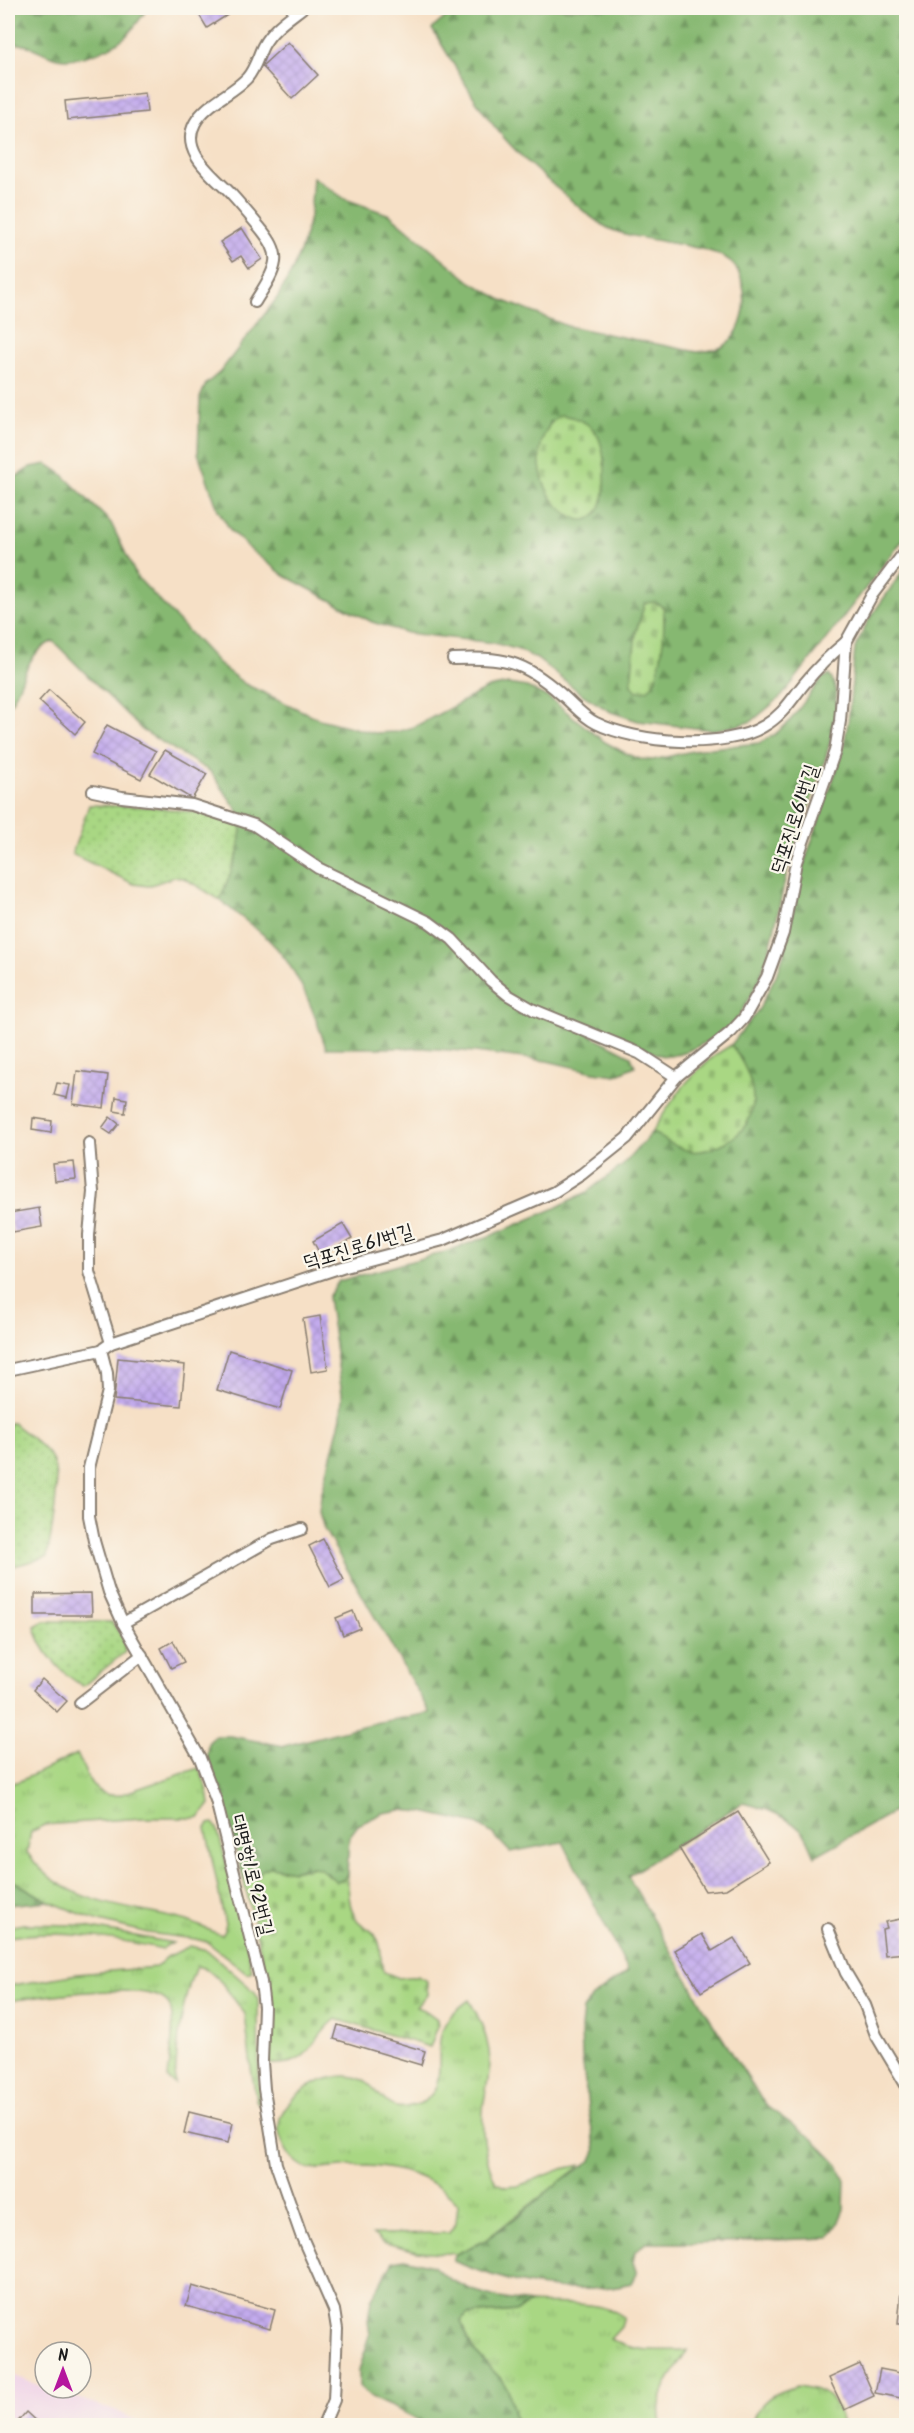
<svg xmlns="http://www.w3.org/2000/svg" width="914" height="2433" viewBox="0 0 914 2433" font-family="Kalam,'Poor Story',sans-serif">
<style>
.built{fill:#eed0e7}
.grass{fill:url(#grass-tufts);stroke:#627a50;stroke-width:1.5}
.forest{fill:url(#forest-firs);stroke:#516a46;stroke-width:1.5;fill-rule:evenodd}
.cemetery{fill:url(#cemetery-stones);stroke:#627a50;stroke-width:1.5}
.garden{fill:url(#garden-dots);stroke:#627a50;stroke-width:1.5}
.building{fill:url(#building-cross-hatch)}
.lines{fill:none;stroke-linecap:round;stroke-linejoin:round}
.lane-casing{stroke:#897e71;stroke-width:14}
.lane{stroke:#fff;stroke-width:10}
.labels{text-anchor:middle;stroke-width:4.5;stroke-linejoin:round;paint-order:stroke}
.street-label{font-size:20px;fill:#1c1c1c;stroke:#fbf7ec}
</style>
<defs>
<pattern id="grass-tufts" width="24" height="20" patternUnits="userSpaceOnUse" patternTransform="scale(1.5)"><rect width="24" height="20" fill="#a9d783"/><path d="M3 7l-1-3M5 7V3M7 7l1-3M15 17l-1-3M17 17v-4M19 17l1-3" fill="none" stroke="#91b871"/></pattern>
<pattern id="forest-firs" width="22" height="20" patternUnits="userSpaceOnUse" patternTransform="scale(1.5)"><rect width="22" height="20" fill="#86b871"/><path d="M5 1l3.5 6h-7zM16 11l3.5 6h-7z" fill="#6d955c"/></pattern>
<pattern id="cemetery-stones" width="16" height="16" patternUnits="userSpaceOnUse" patternTransform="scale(1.5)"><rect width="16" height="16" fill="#a9d783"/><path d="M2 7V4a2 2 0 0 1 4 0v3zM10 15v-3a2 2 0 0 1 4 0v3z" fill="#91b871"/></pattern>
<pattern id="garden-dots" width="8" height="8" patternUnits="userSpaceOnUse" patternTransform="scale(1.5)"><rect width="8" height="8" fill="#a9d783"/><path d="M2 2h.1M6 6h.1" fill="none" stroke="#91b871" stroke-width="1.8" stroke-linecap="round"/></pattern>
<pattern id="building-cross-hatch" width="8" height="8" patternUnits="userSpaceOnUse" patternTransform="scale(1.5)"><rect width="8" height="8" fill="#c3abed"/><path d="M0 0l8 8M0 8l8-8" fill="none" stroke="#a793cb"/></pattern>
</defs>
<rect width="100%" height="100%" fill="#fbf7ec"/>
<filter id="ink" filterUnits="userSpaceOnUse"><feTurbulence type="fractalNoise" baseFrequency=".0167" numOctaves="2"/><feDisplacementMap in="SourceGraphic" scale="12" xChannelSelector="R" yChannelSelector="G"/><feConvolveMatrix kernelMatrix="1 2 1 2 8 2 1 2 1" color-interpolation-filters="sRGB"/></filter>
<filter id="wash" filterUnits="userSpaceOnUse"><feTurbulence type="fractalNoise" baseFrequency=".008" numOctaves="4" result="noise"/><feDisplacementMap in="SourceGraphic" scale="24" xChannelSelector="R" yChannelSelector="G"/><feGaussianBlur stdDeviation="1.35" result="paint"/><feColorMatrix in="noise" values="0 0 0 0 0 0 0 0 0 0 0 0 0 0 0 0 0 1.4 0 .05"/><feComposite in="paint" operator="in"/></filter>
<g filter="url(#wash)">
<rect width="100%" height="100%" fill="#f6e0c6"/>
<path class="built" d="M8,2373L45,2388L115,2410L145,2425H8Z"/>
<g class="grass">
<path d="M77,1754C88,1776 91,1798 119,1795L199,1768L208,1791L210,1804L200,1817L195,1818H142L44,1825L31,1832L27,1852C62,1906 132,1906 187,1921C199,1925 210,1931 222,1935L225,1931V1924L206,1828L209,1824L213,1823L217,1828L243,1927L252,1971L247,1973L207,1942L195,1939L148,1933L96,1920L48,1901L8,1878V1784L20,1781Z"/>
<path d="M23,1924L75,1925L173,1943L163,1949C112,1938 60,1929 8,1937V1927Z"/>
<path d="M190,1946L207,1950L255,1992L258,1999L259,2105L256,2100L251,2068L245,2014L222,1983L207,1969L196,1966C181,2003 177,2044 175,2084L168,2079C169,2063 178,2013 167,2002C147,1980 36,1997 8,2001V1986L77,1974L156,1967L167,1957Z"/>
<path d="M469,2000C480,2018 489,2039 490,2061C490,2075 486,2088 484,2102C480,2127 485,2160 496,2183L506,2187L518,2186L562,2169L581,2165L484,2241L456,2254L417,2251L382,2242L373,2234L449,2233L456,2223L458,2204C437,2177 392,2165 359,2166C344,2166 329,2169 313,2169C296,2169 285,2151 280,2136C270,2102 324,2070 354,2077C379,2082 380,2111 406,2107C411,2106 418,2105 423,2102C450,2085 432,2049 444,2026C449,2015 460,2007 469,2000Z"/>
<path d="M530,2303C560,2305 600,2299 624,2317L621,2327L610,2339C633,2353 661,2350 687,2350C674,2372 652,2399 662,2425H517L500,2378L474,2351L466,2336L461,2321L467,2315L517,2311Z"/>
<path d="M798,2386C826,2390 837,2397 842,2425H752C759,2399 773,2393 798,2386Z"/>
</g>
<g class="forest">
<path d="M8,8H148C141,17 134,29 125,37C108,51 72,65 51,56C36,50 24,41 8,44Z"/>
<path d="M456,8H906V536L782,696L752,721L736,726L712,730L638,721L611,712L583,695L537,659L519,650L494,643L407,633L372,622L285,576L252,551L231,531L218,510L198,453L200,398L206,384L220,372L277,298L291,273L301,249L310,217L313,177L345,199L390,215L471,282L502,300L567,326L697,352C706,351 716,351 724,346C748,329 751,286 733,264C717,243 638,243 608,228C592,220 578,206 565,195C541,175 518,155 499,132C473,101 454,63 432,29ZM551,421L604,470L603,501L540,464L545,434ZM645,603L665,617L655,681L631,684L636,632Z"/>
<path d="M47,464L61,473L111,523L137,577L222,667L245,684L319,719L374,733L396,732L414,727L488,688L508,684L527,687L549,698L605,742L627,754L640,759L653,760L701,749L759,743L774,735L789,722L822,678L829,675C856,705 801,821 791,857C776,907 776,954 748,1000C744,1007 739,1017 734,1023C723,1035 686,1054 670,1056C659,1057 649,1050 640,1046C610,1029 579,1021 546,1012L631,1056L635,1066L616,1075L594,1072L547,1061L475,1052L423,1048H326C313,1009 298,967 267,938C252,925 235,913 220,900L239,850L241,826L238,811L211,772L142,730L53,641C22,656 26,683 8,707V482L31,467Z"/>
<path d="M906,566V1805L815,1856C812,1850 809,1841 805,1835C791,1817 763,1807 742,1803L628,1876L711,2020L758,2094L769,2108L812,2138L838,2165L845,2180L844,2209L838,2224L829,2238L691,2243H646L635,2251L633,2262L637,2274L632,2283C569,2298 512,2285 453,2261L456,2254L484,2241L517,2217L559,2182L592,2160L596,2151L588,2108L582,2057L581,2028L583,2010L592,1997L628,1971L563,1842L510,1852L493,1834L477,1824L423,1812L401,1810L383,1813L358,1825L349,1837L347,1875L343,1880L337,1882L326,1873L303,1868L293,1871L278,1868L258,1875L256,1879L243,1877L223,1801L207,1757L208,1743L215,1736H230L284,1746L374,1723L430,1713L324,1529L319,1512L321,1496L341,1417L342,1394L328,1297L339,1281L445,1252L495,1234L553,1209L585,1193L622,1166L652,1132C676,1146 683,1151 712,1149L742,1060L731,1045L759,1009L779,969L787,943L800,875L842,754L848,723L855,648L868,621Z"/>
<path d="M8,1878L48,1901L8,1905Z"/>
<path d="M405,2259L432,2266L451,2280L472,2290L499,2298L530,2303L517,2311L467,2315L461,2321L466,2336L474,2351L500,2378L508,2389L517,2425H425C405,2408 377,2406 359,2387V2370L370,2335L368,2321L371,2300L393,2261Z"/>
</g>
<g class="cemetery">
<path d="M560,415C573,416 589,422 596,433C608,450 612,517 585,520C578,521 573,517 568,514C536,494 528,437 560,415Z"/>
<path d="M655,602L663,607C666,622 662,682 647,690C644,691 640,691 637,691L631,684L636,632L645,603Z"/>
<path d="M731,1045C754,1076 768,1119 726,1142C715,1148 703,1153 690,1151C677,1149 664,1139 652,1132C674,1097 694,1066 731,1045Z"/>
<path d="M270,1867L293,1871L311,1867L319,1868L337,1882L343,1880L347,1875C349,1890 348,1910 358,1921C366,1929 372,1928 378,1940C383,1951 379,1962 384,1972L399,1978L417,1976L427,1981V1994L416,2007L426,2011L437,2019L438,2026L430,2047L336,2019C308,2041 313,2066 270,2064V1991L243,1877L256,1879L262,1870Z"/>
</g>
<g class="garden">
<path d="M89,805L151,807L201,813L241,826L239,850L220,900L184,878L174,877L148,886L134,884L72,854Z"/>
<path d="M8,1423H13C25,1433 43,1445 51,1458C63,1478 51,1534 47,1557L10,1567L8,1563Z"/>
<path d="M44,1621L112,1622L124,1640L125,1652L83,1686C62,1674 40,1651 35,1626Z"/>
</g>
<g id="blocks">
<g class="building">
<path d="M195,8H224L229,14L207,28Z"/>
<path d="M288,42L318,75L292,99L262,66Z"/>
<path d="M145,93L147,112L67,120L65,101Z"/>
<path d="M242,228L262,259L249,268L241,256L233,261L220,242Z"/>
<path d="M49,690L85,722L75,734L39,701Z"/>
<path d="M107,725L156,751L141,779L92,754Z"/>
<path d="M165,750L207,774L192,799L150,774Z"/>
<path d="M77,1071L108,1075L104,1108L73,1104Z"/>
<path d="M57,1083L70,1085L67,1098L54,1095Z"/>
<path d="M116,1097L127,1099L125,1113L114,1111Z"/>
<path d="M110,1117L119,1124L111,1134L102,1128Z"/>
<path d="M33,1118L52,1121L51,1133L32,1130Z"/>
<path d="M74,1162L76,1179L55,1181L53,1164Z"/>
<path d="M39,1208L42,1227L13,1232L9,1213Z"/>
<path d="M343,1224L352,1239L321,1256L313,1241Z"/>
<path d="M320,1316L328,1369L311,1372L303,1319Z"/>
<path d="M229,1350L292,1370L280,1409L217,1390Z"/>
<path d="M118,1358L185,1365L181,1406L114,1400Z"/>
<path d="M323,1539L344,1580L330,1587L309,1546Z"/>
<path d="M91,1593L92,1615H35V1594Z"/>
<path d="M353,1611L360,1628L343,1635L336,1618Z"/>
<path d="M173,1641L184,1662L171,1668L161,1648Z"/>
<path d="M42,1679L67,1701L57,1712L33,1690Z"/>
<path d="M738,1812L769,1862L726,1889L705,1891L679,1848Z"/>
<path d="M906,1918V1953L885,1955L882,1929L887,1928L885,1922Z"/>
<path d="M702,1934L712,1951L734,1938L750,1963L701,1992L675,1950Z"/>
<path d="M338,2025L425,2051L421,2065L334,2039Z"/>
<path d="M189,2112L233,2123L228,2143L184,2133Z"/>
<path d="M192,2286L275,2310L270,2329L186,2306Z"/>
<path d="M901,2291L906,2292V2324H898Z"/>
<path d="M902,2333H906V2355H901Z"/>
<path d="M860,2364L874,2396L844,2410L829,2378Z"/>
<path d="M880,2369L906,2374V2399L875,2393Z"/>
<path d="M26,2412L41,2426H14Z"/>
</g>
</g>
</g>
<g filter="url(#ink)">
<use href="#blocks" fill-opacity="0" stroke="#897e71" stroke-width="1.5"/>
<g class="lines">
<defs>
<g id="lane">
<path d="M255,302C262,290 273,276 275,262C277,249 268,238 261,229C251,217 242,206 231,194C214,176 179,152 195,123C206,103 232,94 247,78C255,69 258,56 263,46C272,29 288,19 302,8"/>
<path d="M453,659C502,657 523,660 561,694C572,703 583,717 596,723C635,743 726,750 764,726C783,715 791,700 804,684C817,668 830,655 846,642"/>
<path d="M93,791L122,797L192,805L254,825L318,868L429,922L452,939L491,981L508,995L534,1010L639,1053L676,1077"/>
<path d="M89,1143L93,1192L89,1235V1271L111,1343"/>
<path d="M101,1350L107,1373L108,1391L89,1468V1516L94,1541L109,1592L123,1623L200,1758L216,1800L261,1982L264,2007L262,2062L264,2089L276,2164L301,2235L334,2310L337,2329L334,2400L323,2426"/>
<path d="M8,1370L101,1350L111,1343L342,1267L443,1240L554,1192L582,1174L627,1138L676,1077L731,1032L744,1018L767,977L783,933L796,862L835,751L840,721L846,642L872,595L906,550"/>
<path d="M123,1623L272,1539L302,1529"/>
<path d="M80,1703L142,1655"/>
<path d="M828,1929L846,1973L865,2005L876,2035L906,2085"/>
</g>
</defs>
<use href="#lane" class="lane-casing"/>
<use href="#lane" class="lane"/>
</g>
</g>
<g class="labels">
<g class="street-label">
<text transform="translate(794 819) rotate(-72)" y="7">덕포진로61번길</text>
<text transform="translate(358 1246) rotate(-17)" y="7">덕포진로61번길</text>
<text transform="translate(253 1875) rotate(76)" y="7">대명항1로92번길</text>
</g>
</g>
<rect width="914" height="2433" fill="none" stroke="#fbf7ec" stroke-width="30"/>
<g transform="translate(63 2370)"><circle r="28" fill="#fbf7ec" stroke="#a29f99" stroke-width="1.5"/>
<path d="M0-4.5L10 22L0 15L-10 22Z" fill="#b5179e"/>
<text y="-9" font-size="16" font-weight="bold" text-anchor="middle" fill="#1c1c1c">N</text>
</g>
</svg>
